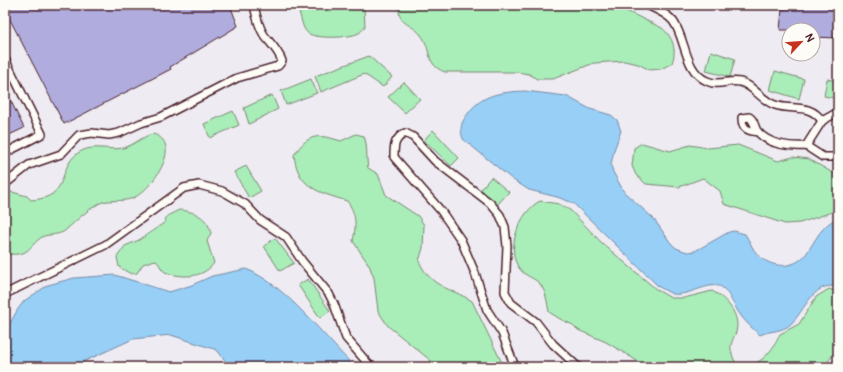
<svg xmlns="http://www.w3.org/2000/svg" width="843" height="372" viewBox="0 0 843 372" font-family="Pangolin,sans-serif">
<style>
.green{fill:#a9edb9;stroke:#7a8672}
.water{fill:#97cff6;stroke:#7889a5}
.building{fill:#b0adde;stroke:#4a1f2b}
.lines{fill:none;stroke-linecap:round;stroke-linejoin:round}
.lane-casing{stroke:#4a1f2b;stroke-width:10}
.lane{stroke:#fdfcf7;stroke-width:7}
</style>
<rect width="100%" height="100%" fill="#eeecf2"/>
<filter id="ink" filterUnits="userSpaceOnUse"><feTurbulence type="fractalNoise" baseFrequency=".025" numOctaves="2"/><feDisplacementMap in="SourceGraphic" scale="8" xChannelSelector="R" yChannelSelector="G"/><feConvolveMatrix kernelMatrix="1 2 1 2 8 2 1 2 1" color-interpolation-filters="sRGB"/></filter>
<g filter="url(#ink)">
<g class="green">
<path d="M279,5H327L331,7L335,5H359L364,9L365,26C364,28 362,31 359,33C350,38 319,39 309,34C301,29 302,16 297,8L285,10Z"/>
<path d="M399,5H614L662,28C673,37 677,50 672,63L661,69L650,70L638,64L624,61L594,63L553,79H537L529,74L517,72H445C425,65 432,49 421,35C412,23 397,26 399,5Z"/>
<path d="M711,51L735,59L730,77L706,71Z"/>
<path d="M369,56L392,77L383,87L364,74L321,92L315,76Z"/>
<path d="M775,71L804,79L799,99L770,90Z"/>
<path d="M311,79L317,93L286,105L281,91Z"/>
<path d="M827,79L838,81V99L824,96Z"/>
<path d="M404,82L420,99L405,113L388,97Z"/>
<path d="M272,95L278,109L249,124L244,108Z"/>
<path d="M233,111L239,125L210,138L204,124Z"/>
<path d="M433,130L459,158L451,166L424,140Z"/>
<path d="M153,134C185,143 151,191 133,198C122,203 108,198 98,204C86,211 77,220 67,229C62,235 52,234 44,236C35,240 31,250 23,253C18,255 11,254 5,254V196L12,192L27,196L31,200C71,198 56,169 78,153C93,143 107,151 123,148C135,145 142,136 153,134Z"/>
<path d="M356,134L364,136C368,146 366,158 368,168L378,174L386,195L418,216L424,225L423,248L419,261C431,288 449,287 472,301L504,367H435L430,360L388,326L378,311L374,278L369,265L353,241C356,226 357,214 347,201C318,192 298,188 294,155C308,133 319,134 341,141Z"/>
<path d="M642,143L670,151L690,145L708,148L738,145L778,161L793,157L809,159L838,176V210L800,223L785,224L724,204L720,191L703,178L679,187L646,184L636,175L632,166L634,148Z"/>
<path d="M246,166L261,191L249,198L234,172Z"/>
<path d="M491,177L509,192L497,205L481,189Z"/>
<path d="M540,201L559,204L570,210L603,244L657,290L671,298H684L712,291C726,298 741,315 736,332C734,338 730,343 731,350C732,356 734,360 737,365C758,370 773,351 780,334L799,324L816,297L829,289L838,292V347L830,359L822,367H641L639,362L606,342L578,330L573,325L560,319L549,312C547,302 546,290 539,283C533,277 524,276 519,268C505,249 520,211 540,201Z"/>
<path d="M179,210C194,211 208,217 211,233L207,241L214,263C203,279 180,278 165,272C160,269 160,263 155,260L143,264L137,273L131,274L119,267L117,257L125,246L139,240L164,223L167,216Z"/>
<path d="M275,238L294,263L280,271L264,246Z"/>
<path d="M308,279L330,311L320,318L298,285Z"/>
</g>
<g class="water">
<path d="M525,91L566,96L590,109L611,115L617,120L621,131L614,150L611,165L613,172L624,192L654,219L670,242L676,248L687,252L695,251L729,232L734,231L745,234C750,241 752,249 758,255C771,268 794,270 806,254C816,240 821,225 838,218V287C811,280 804,316 787,327C778,332 768,331 760,335C752,328 745,322 739,313C734,306 730,295 724,289C713,278 689,297 673,294C669,293 664,289 659,287L573,203L557,197L529,190L513,180L463,139C460,129 460,124 467,115C481,94 501,92 525,91Z"/>
<path d="M246,269C285,284 325,338 355,367H230L217,350L171,335L133,339L72,367H5V332L18,309L24,301L48,285L74,278L115,275L169,292L192,285L212,276Z"/>
</g>
<g class="building">
<path d="M5,5H230L238,26L170,67L171,69L64,124L5,10Z"/>
<path d="M791,5H838V38L813,37V30H780L782,9L790,8Z"/>
<path d="M5,89L24,128L5,137Z"/>
</g>
<g class="lines">
<defs>
<g id="lane">
<path d="M647,5C655,9 667,13 673,21C686,38 684,71 707,81C719,87 729,79 740,82C752,84 762,101 775,105C793,111 810,103 822,121"/>
<path d="M5,59L42,134L5,153"/>
<path d="M838,112L822,121L806,146L823,157H838"/>
<path d="M758,132C748,131 742,129 742,118L749,117C755,120 754,128 758,132C769,145 791,147 806,146"/>
<path d="M5,184L29,165L61,154L79,135L92,133L109,135L119,133L141,123L161,117L237,78L278,66L282,61C278,50 271,44 264,35C258,26 256,15 254,5"/>
<path d="M5,294L105,245L184,188L199,185L222,191L245,204L260,220L286,237L302,261L329,294L334,304L346,338L371,367"/>
<path d="M515,367L502,333L487,310L475,273L461,240L441,211L394,157C394,146 394,139 405,133L413,137L435,161L490,203L500,215L505,227L507,246L505,292L511,303L536,322L553,344L578,367"/>
</g>
</defs>
<use href="#lane" class="lane-casing"/>
<use href="#lane" class="lane"/>
</g>
</g>
<rect width="843" height="372" fill="none" stroke="#fdfcf7" stroke-width="20"/>
<rect x="10" y="10" width="823" height="352" fill="none" stroke="#4a1f2b" stroke-width="1.5" filter="url(#ink)"/>
<g transform="translate(801 42) rotate(64)"><circle r="19" fill="#fdfcf7" stroke="#b5a4a5"/>
<path d="M0-3L7 15L0 10L-7 15Z" fill="#c8321e"/>
<text y="-6" font-size="11" font-weight="bold" text-anchor="middle" fill="#4a1f2b">N</text>
</g>
</svg>
